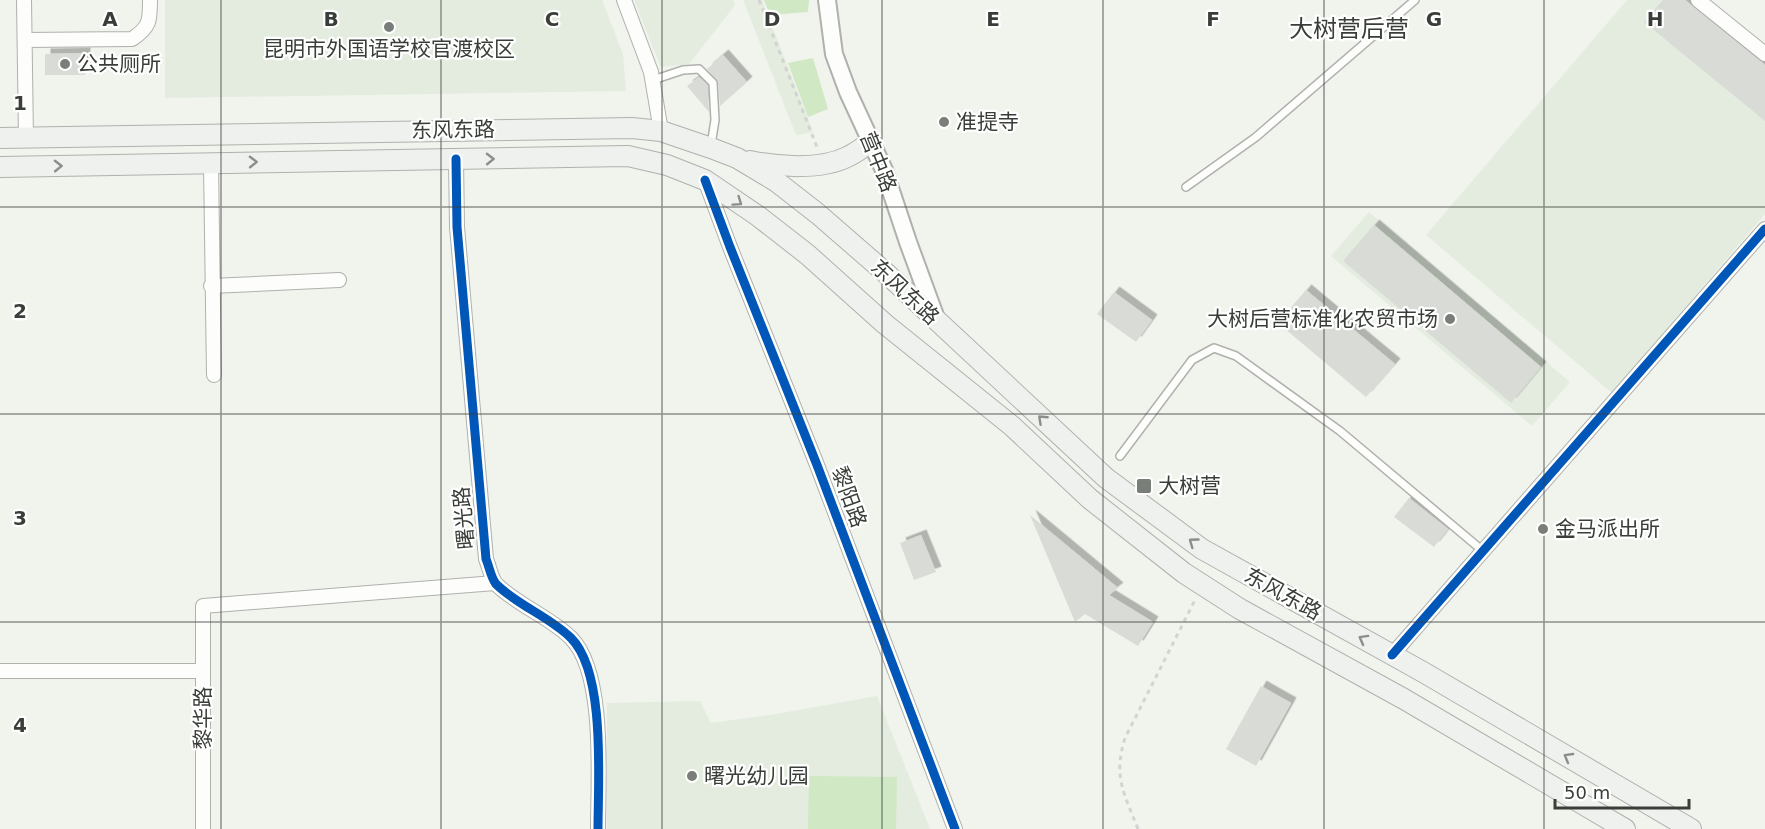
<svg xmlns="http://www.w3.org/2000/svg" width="1765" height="829" viewBox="0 0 1765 829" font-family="'DejaVu Sans','Noto Sans SC',sans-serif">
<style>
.built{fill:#e3ecde}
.green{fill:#d0e8c3}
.building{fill:#d8dbd6;filter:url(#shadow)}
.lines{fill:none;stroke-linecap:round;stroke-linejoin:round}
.service-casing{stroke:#afb1ad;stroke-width:10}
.minor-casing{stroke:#afb1ad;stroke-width:16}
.tertiary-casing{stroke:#afb1ad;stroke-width:20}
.secondary-casing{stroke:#afb1ad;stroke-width:22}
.path{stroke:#d2d4d1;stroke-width:3;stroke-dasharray:4.5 4.5;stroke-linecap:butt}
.service{stroke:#fdfdfc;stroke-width:7}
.minor{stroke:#fdfdfc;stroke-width:14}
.tertiary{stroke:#fdfdfc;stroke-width:16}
.secondary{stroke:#eff1ee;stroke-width:20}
.cycleway-casing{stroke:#fff;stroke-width:13}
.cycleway{stroke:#0057b8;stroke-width:9}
.oneway{stroke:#8b8f8a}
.grid{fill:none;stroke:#3a3e39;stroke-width:1.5;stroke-opacity:0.55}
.poi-dot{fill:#7a7e78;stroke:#fff;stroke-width:2}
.labels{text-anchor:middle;stroke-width:4.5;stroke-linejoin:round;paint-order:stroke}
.poi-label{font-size:21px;fill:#3a3e39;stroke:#fff;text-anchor:start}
.street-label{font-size:21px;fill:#3a3e39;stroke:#fff}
.quarter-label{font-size:24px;fill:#3a3e39;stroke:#fff}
.grid-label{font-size:20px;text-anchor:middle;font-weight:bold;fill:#3a3e39;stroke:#fff;stroke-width:4.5;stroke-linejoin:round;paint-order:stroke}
</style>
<defs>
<filter id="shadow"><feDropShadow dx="5.5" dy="-5.5" stdDeviation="0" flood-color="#0004"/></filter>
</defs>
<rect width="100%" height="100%" fill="#f0f4ed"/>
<g class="built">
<path d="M165,0H602L623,54L626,91L165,98Z"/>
<path d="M634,0H733L735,5L689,64L661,67Z"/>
<path d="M743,0H762L813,132L796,135Z"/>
<path d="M1627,0H1682L1765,70V214L1612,393L1426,235Z"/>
<path d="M1369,212L1570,382L1532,426L1331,256Z"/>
<path d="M877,696L930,829H607V703L700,701L711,723L776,714Z"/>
</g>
<g class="green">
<path d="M764,0H809L808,12L770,15Z"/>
<path d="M813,58L828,109L808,117L788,63Z"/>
<path d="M809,776L897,777L896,829H808Z"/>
</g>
<g class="building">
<path d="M1663,0H1685L1765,65V121L1644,22Z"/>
<path d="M85,53V75H45V54Z"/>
<path d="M723,55L747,82L720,106L718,82L707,69Z"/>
<path d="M699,77L708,85L709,112L687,86Z"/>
<path d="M1374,225L1541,367L1511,403L1343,261Z"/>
<path d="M1306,290L1395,364L1366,397L1278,323Z"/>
<path d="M1114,292L1152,320L1136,342L1097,314Z"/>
<path d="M1409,498L1448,529L1434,547L1394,517Z"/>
<path d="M1030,515L1118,588L1109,595L1153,622L1138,646L1085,614L1075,622Z"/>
<path d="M921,535L936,572L914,580L900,543Z"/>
<path d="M1261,686L1291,703L1256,766L1226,749Z"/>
</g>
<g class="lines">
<defs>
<g id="service">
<path d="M653,80L683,70L699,69L713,83L715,120L711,145"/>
<path d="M1186,187L1256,137L1415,0"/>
<path d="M1120,456L1192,360L1214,348L1236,356L1340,431L1483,551"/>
</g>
<g id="minor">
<path d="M24,0L26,138"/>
<path d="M624,0L651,72L661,131"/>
<path d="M1698,0L1765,54"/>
<path d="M25,40L132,39C150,27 150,21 150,0"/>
<path d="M456,159L457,227L486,559C489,566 491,578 496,584C517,605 550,617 571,638C606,673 598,781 598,829"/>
<path d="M211,163L214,375"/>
<path d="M705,180L730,247L817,465L955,829"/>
<path d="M211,286L339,280"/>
<path d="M1392,655L1765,229"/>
<path d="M0,671H203"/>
<path d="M203,829V606L495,583"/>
</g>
<path id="tertiary" d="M827,0L834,54L848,92L884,170L908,242L937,321"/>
<g id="secondary">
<path d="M0,138L632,128L661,131L711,148L737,158L777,182L818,214L887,274L1106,478L1202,549L1423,672L1691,829"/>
<path d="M750,161C779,167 821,170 847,157C856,153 863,147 871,142"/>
<path d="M0,167L628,156L667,165L705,180L758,216L808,255L885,324L1012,426L1090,499L1184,573L1240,609L1404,699L1625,829"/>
</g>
</defs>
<use href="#service" class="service-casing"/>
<use href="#minor" class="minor-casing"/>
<use href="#tertiary" class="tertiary-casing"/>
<use href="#secondary" class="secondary-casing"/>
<g class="path">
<path d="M759,0L817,147"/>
<path d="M1138,829C1124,793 1113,777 1125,738L1195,600"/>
</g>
<use href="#service" class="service"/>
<use href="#minor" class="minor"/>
<use href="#tertiary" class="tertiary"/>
<use href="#secondary" class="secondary"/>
<defs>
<g id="cycleway">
<path d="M456,159L457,227L486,559C489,566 491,578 496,584C517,605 550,617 571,638C606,673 598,781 598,829"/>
<path d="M705,180L730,247L817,465L955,829"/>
<path d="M1392,655L1765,229"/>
</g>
</defs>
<use href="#cycleway" class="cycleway-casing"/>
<use href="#cycleway" class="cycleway"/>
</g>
<defs><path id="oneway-chevron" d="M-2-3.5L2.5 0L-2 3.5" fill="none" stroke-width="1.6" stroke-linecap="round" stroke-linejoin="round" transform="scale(1.5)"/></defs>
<g class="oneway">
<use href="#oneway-chevron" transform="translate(490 159) rotate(-1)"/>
<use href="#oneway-chevron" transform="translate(253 162) rotate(-1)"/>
<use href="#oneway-chevron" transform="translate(58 166) rotate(-1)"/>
<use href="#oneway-chevron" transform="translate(738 202) rotate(35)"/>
<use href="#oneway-chevron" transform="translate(1042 419) rotate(-137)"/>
<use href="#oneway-chevron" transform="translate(1193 542) rotate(-144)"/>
<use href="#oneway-chevron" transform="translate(1363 639) rotate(-151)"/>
<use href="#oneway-chevron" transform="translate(1568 757) rotate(-150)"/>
</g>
<path class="grid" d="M221,0V829M441,0V829M662,0V829M882,0V829M1103,0V829M1324,0V829M1544,0V829M0,207H1765M0,414H1765M0,622H1765"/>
<g class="poi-dot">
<circle cx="389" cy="27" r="6"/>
<circle cx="65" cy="64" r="6"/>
<circle cx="944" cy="122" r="6"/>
<circle cx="1450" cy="319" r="6"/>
<rect x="1136" y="478" width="16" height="16" rx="3"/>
<circle cx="1543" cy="529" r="6"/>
<circle cx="692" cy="776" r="6"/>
</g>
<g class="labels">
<g class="poi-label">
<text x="389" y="56" text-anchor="middle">昆明市外国语学校官渡校区</text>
<text x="77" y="71">公共厕所</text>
<text x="956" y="129">准提寺</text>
<text x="1438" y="326" text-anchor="end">大树后营标准化农贸市场</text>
<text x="1158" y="493">大树营</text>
<text x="1555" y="536">金马派出所</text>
<text x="704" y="783">曙光幼儿园</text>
</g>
<g class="street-label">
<text transform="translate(453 130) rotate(-1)" y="7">东风东路</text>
<text transform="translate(878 162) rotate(68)" y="7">营中路</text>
<text transform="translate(905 292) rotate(43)" y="7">东风东路</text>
<text transform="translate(849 497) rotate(70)" y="7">黎阳路</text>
<text transform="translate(464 518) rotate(-95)" y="7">曙光路</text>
<text transform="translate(1283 594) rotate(29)" y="7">东风东路</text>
<text transform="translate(203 718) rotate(-90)" y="7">黎华路</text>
</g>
<g class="quarter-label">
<text x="1349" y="37">大树营后营</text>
</g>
</g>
<g class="grid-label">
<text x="110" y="26">A</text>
<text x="331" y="26">B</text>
<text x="552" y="26">C</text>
<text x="772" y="26">D</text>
<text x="993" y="26">E</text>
<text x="1213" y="26">F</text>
<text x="1434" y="26">G</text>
<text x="1655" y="26">H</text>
<text x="20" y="110">1</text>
<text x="20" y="318">2</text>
<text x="20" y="525">3</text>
<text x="20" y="732">4</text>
</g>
<path d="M1555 799v9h134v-9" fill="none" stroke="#3a3e39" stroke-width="3"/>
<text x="1564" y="799" font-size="18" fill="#3a3e39" stroke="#ffffff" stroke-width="4.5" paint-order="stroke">50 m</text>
</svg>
